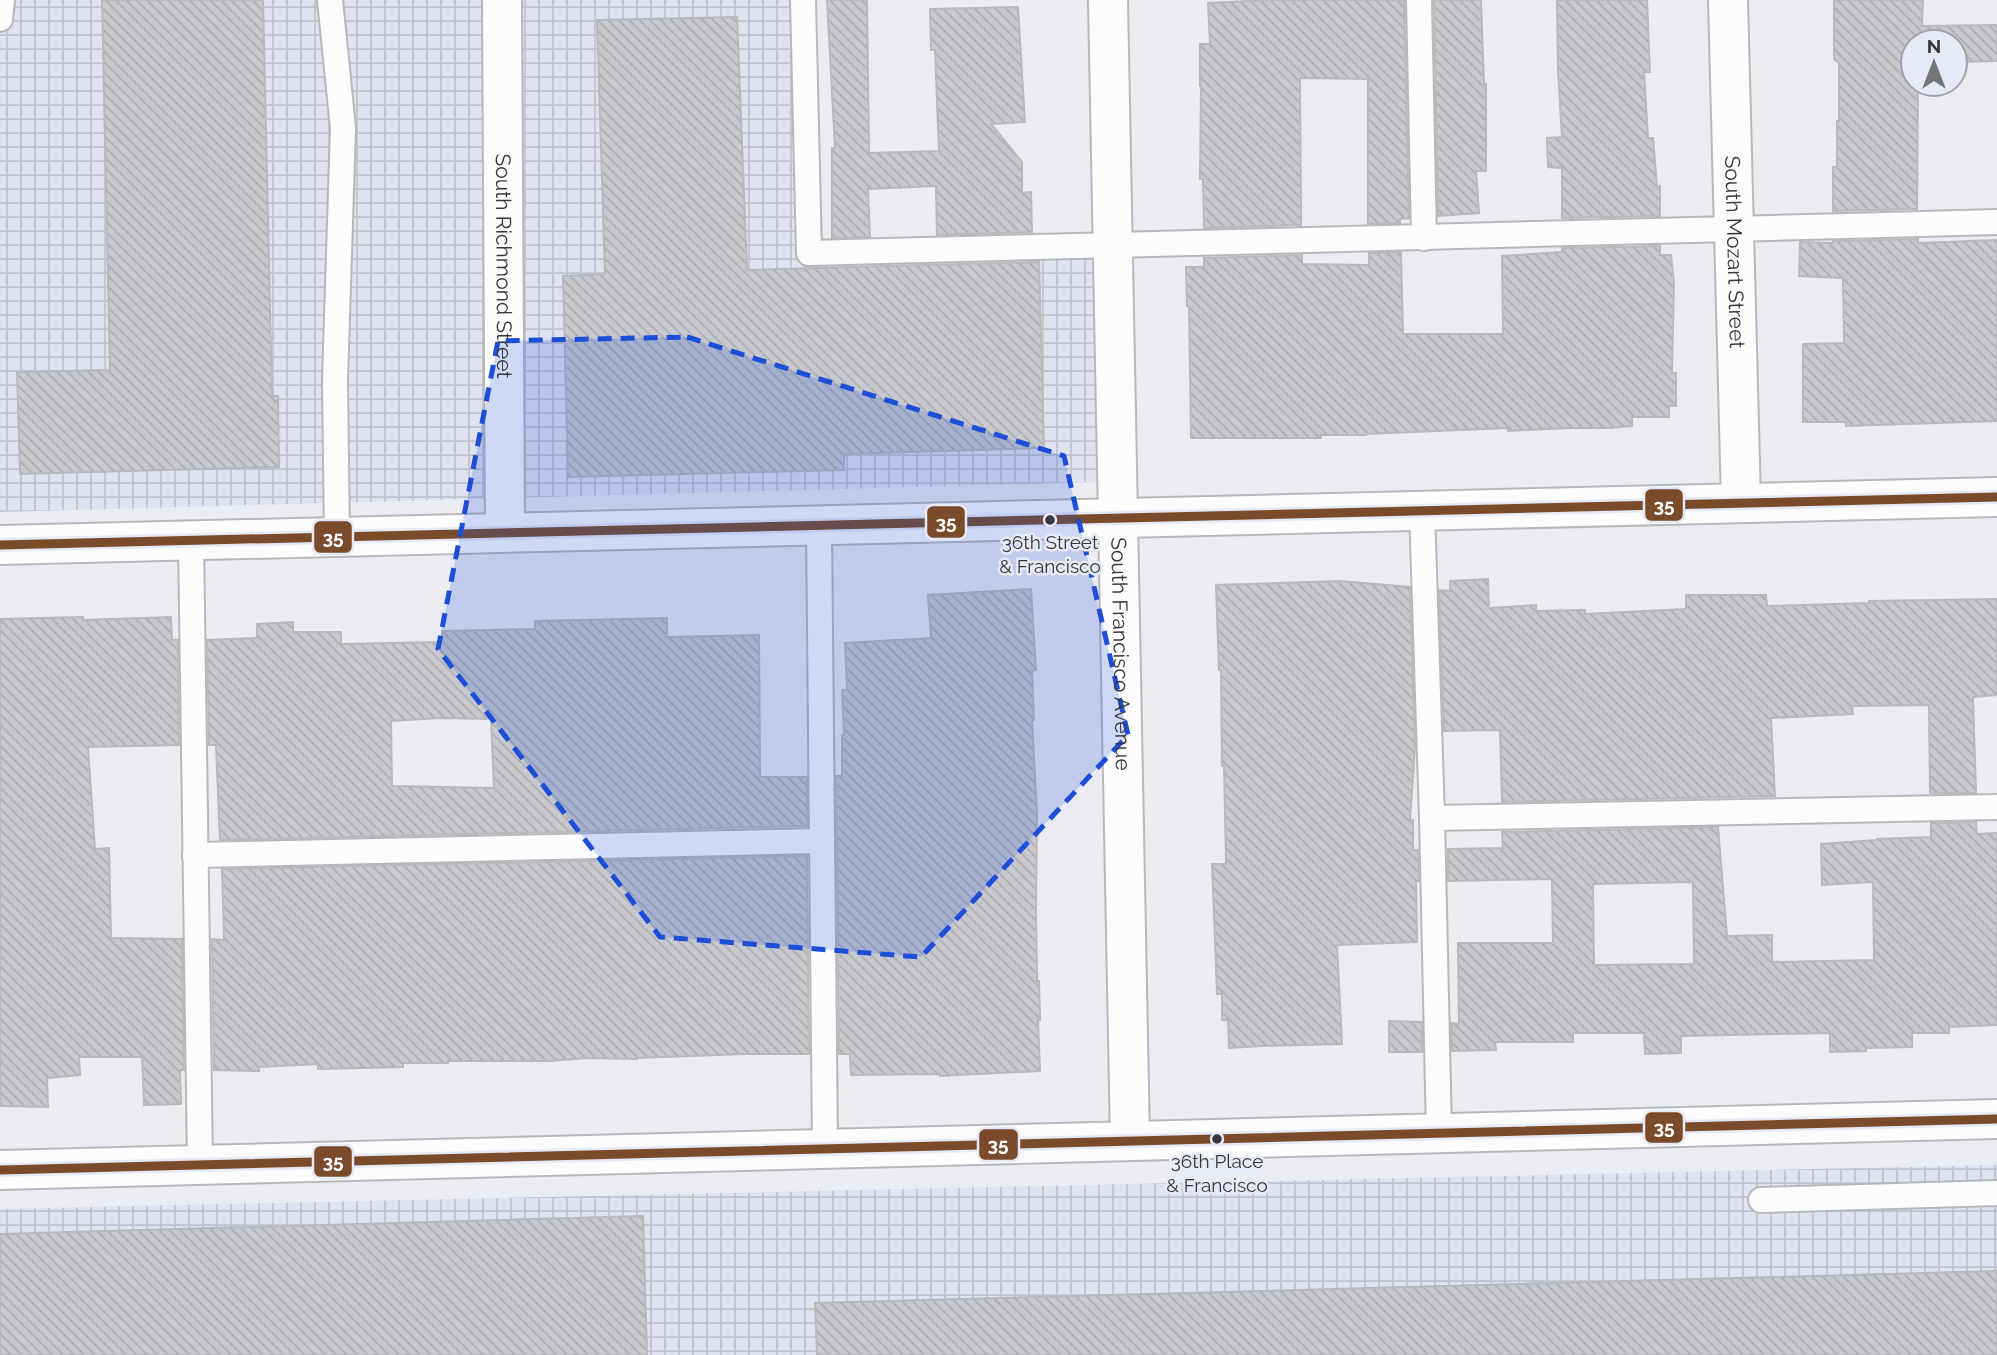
<svg xmlns="http://www.w3.org/2000/svg" width="1997" height="1355" viewBox="0 0 1997 1355" font-family="Raleway,sans-serif">
<style>
.industrial{fill:url(#industrial-grid)}
.building{fill:url(#building-back-hatch);stroke:#b7b9bd;stroke-width:2;fill-rule:evenodd}
.lines{fill:none;stroke-linecap:round;stroke-linejoin:round}
.lane-casing{stroke:#b6b8bc;stroke-width:28}
.street-casing{stroke:#b6b8bc;stroke-width:42}
.lane{stroke:#fcfcfd;stroke-width:24}
.street{stroke:#fcfcfd;stroke-width:38}
.bus-1-casing{stroke:#e6eaf6;stroke-width:14}
.bus-1{stroke:#7a4b2a;stroke-width:9}
.marked{fill:#1d4ed8;fill-opacity:0.2;stroke:#1d4ed8;stroke-width:5;stroke-dasharray:14 9;stroke-linejoin:round}
.bus-dot{fill:#36373c;stroke:#e6eaf6;stroke-width:2.5}
.labels{text-anchor:middle;stroke-width:5;stroke-linejoin:round;paint-order:stroke}
.bus-label{font-size:19px;fill:#36373c;stroke:#e6eaf6}
.street-label{font-size:21px;fill:#36373c;stroke:#e6eaf6}
.line-badge{stroke:#e6eaf6;stroke-width:2.5}
.badge-label{font-size:19px;text-anchor:middle;font-weight:bold;fill:#fff}
</style>
<defs>
<pattern id="industrial-grid" width="8" height="8" patternUnits="userSpaceOnUse" patternTransform="scale(1.75)"><rect width="8" height="8" fill="#dfe2ef"/><path d="M0 4h8M4 0v8" fill="none" stroke="#c0c2ce"/></pattern>
<pattern id="building-back-hatch" width="6" height="6" patternUnits="userSpaceOnUse" patternTransform="scale(1.75)"><rect width="6" height="6" fill="#c8c9ce"/><path d="M-1 5l2 2M0 0l6 6M5-1l2 2" fill="none" stroke="#acadb2"/></pattern>
</defs>
<rect width="100%" height="100%" fill="#eaecf2"/>
<g class="industrial">
<path d="M0,0H803L809,253L1092,247L1097,482L0,512Z"/>
<path d="M1997,1165V1355H0V1209Z"/>
</g>
<g class="building">
<path d="M102,0H263L272,396H278L279,467L20,474L17,372L110,370Z"/>
<path d="M827,0H867L869,153L939,151L935,50H931L930,9L1018,7L1025,122L991,124L1022,162V193L1031,192L1032,232L937,235L936,186L868,189L870,237L832,238V148H835Z"/>
<path d="M1269,0H1404L1409,218L1400,219V223L1368,224V79L1300,78L1301,225L1204,228L1203,179H1200L1201,86H1200V44H1210L1208,3Z"/>
<path d="M1434,0H1481L1484,84H1486V171H1476L1479,213L1438,216Z"/>
<path d="M1557,0H1647L1650,72H1644L1648,138H1653L1657,187L1660,186V216L1562,218V168L1548,167L1547,138L1562,137L1558,71Z"/>
<path d="M1834,0H1923L1922,26L1997,25V61L1955,62V42H1913V84H1918L1917,209L1833,211V167H1837V121H1839V63L1834,59Z"/>
<path d="M737,17L747,270L1039,262L1044,448L844,454V470L568,477L563,276L605,274L597,20Z"/>
<path d="M1918,239V243L1997,240V421L1846,426V422H1803V344L1844,343L1843,278L1799,276L1800,242L1833,243V241Z"/>
<path d="M1660,246V255H1671L1674,283L1672,373H1676V406H1669V417H1632V426L1610,428H1568L1508,431V428L1366,434V435H1321V438H1191L1189,306H1187L1186,267H1204V258L1302,255V264L1369,265V253L1401,252L1403,334H1503L1502,256L1562,252V248Z"/>
<path d="M1488,579L1489,608L1536,605V611L1585,610V614L1686,609V595H1766L1767,606L1869,603V601L1997,599V695L1973,697L1976,793H1930L1929,705L1852,706L1853,714L1771,718L1775,796L1502,802L1500,730L1444,731L1439,590L1450,591V581Z"/>
<path d="M1340,581L1410,587L1415,746L1410,820H1413V850H1418L1419,881H1416L1417,942L1337,945L1342,1044L1263,1046L1229,1048L1228,1020H1222V994H1217L1213,889L1212,864H1226L1224,766H1222L1221,670H1219L1216,585Z"/>
<path d="M1031,589L1036,670L1032,671L1034,720L1032,721L1037,813L1036,910L1037,981H1039L1040,1020H1038L1040,1071L940,1076V1074L851,1075L850,1054H839L836,776H842V735H844L842,690H847L845,643L931,638L928,595Z"/>
<path d="M83,617V620L171,617L172,640H178L179,745L88,747L95,849L109,848L111,938L182,939L184,1070H180L181,1104L144,1105L142,1057H79L80,1075L47,1078L48,1107L0,1106V619Z"/>
<path d="M667,618V637L759,635L760,777H807V826L220,840L216,745H209L207,640L257,638V624L293,622V632H341V644L442,642V631L535,629V621ZM440,718L491,719L494,788L392,786L391,721Z"/>
<path d="M1976,822L1977,834L1997,833V1025L1949,1027V1033H1912V1047L1866,1048V1051L1830,1052V1033L1681,1036V1053L1645,1054L1644,1033H1573V1042H1495L1496,1050L1452,1051L1451,1023L1459,1024L1458,943H1553L1552,879L1448,881V849L1503,848L1502,832L1718,827L1727,936L1772,935V962L1874,960L1873,882L1822,885L1821,844L1877,840V839L1931,837V823ZM1693,882L1694,964L1594,965L1593,884Z"/>
<path d="M807,856L809,1054H745L637,1058V1059L586,1058L550,1061H448V1063H403V1067L318,1069V1064L259,1067V1071L214,1070L212,939L224,940L222,869Z"/>
<path d="M1389,1021L1422,1022V1052H1389Z"/>
<path d="M643,1216L647,1355H0V1234Z"/>
<path d="M1997,1271V1355H817L815,1303Z"/>
</g>
<g class="lines">
<defs>
<g id="lane">
<path d="M330,0L343,128L335,380L337,536"/>
<path d="M803,0L809,253L1997,222"/>
<path d="M1419,0L1424,238"/>
<path d="M0,19L2,0"/>
<path d="M1422,510L1432,818L1439,1133"/>
<path d="M819,524L825,1149"/>
<path d="M191,540L200,1165"/>
<path d="M1432,818L1997,807"/>
<path d="M195,855L821,841"/>
<path d="M1761,1200L1997,1193"/>
</g>
<g id="street">
<path id="s1" d="M502,0L505,532"/>
<path id="s2" d="M1108,0L1130,1141"/>
<path id="s3" d="M1728,0L1741,502"/>
<path d="M0,545L1997,497"/>
<path d="M0,1170L1997,1119"/>
</g>
</defs>
<use href="#lane" class="lane-casing"/>
<use href="#street" class="street-casing"/>
<use href="#lane" class="lane"/>
<use href="#street" class="street"/>
<defs>
<g id="bus-1">
<path d="M0,545L1997,497"/>
<path d="M0,1170L1997,1119"/>
</g>
</defs>
<use href="#bus-1" class="bus-1-casing"/>
<use href="#bus-1" class="bus-1"/>
</g>
<path class="marked" d="M687,337L1064,456L1128,735L921,957L660,937L438,649L498,341Z"/>
<g class="bus-dot">
<circle cx="1050" cy="520" r="6"/>
<circle cx="1217" cy="1139" r="6"/>
</g>
<g class="labels">
<g class="bus-label">
<text x="1050" y="549">36th Street<tspan x="1050" dy="24">&amp; Francisco</tspan></text>
<text x="1217" y="1168">36th Place<tspan x="1217" dy="24">&amp; Francisco</tspan></text>
</g>
<g class="street-label">
<text dy="7" stroke="none"><textPath href="#s3" startOffset="252">South Mozart Street</textPath></text>
<text dy="7" stroke="none"><textPath href="#s1" startOffset="266">South Richmond Street</textPath></text>
<text dy="7" stroke="none"><textPath href="#s2" startOffset="654">South Francisco Avenue</textPath></text>
</g>
</g>
<g class="line-badge">
<rect x="1644" y="488" width="40" height="34" rx="7" fill="#7a4b2a"/>
<rect x="926" y="505" width="40" height="34" rx="7" fill="#7a4b2a"/>
<rect x="313" y="520" width="40" height="34" rx="7" fill="#7a4b2a"/>
<rect x="1644" y="1111" width="40" height="33" rx="7" fill="#7a4b2a"/>
<rect x="978" y="1128" width="41" height="33" rx="7" fill="#7a4b2a"/>
<rect x="313" y="1145" width="40" height="33" rx="7" fill="#7a4b2a"/>
</g>
<g class="badge-label">
<text x="1664" y="512">35</text>
<text x="946" y="529">35</text>
<text x="333" y="544">35</text>
<text x="1664" y="1134">35</text>
<text x="998" y="1151">35</text>
<text x="333" y="1168">35</text>
</g>
<g transform="translate(1934 63)"><circle r="33" fill="#e6eaf6" stroke="#a0a2ac" stroke-width="2"/>
<path d="M0-5L12 26L0 18L-12 26Z" fill="#75767c"/>
<text y="-10" font-size="19" font-weight="bold" text-anchor="middle" fill="#36373c">N</text>
</g>
</svg>
